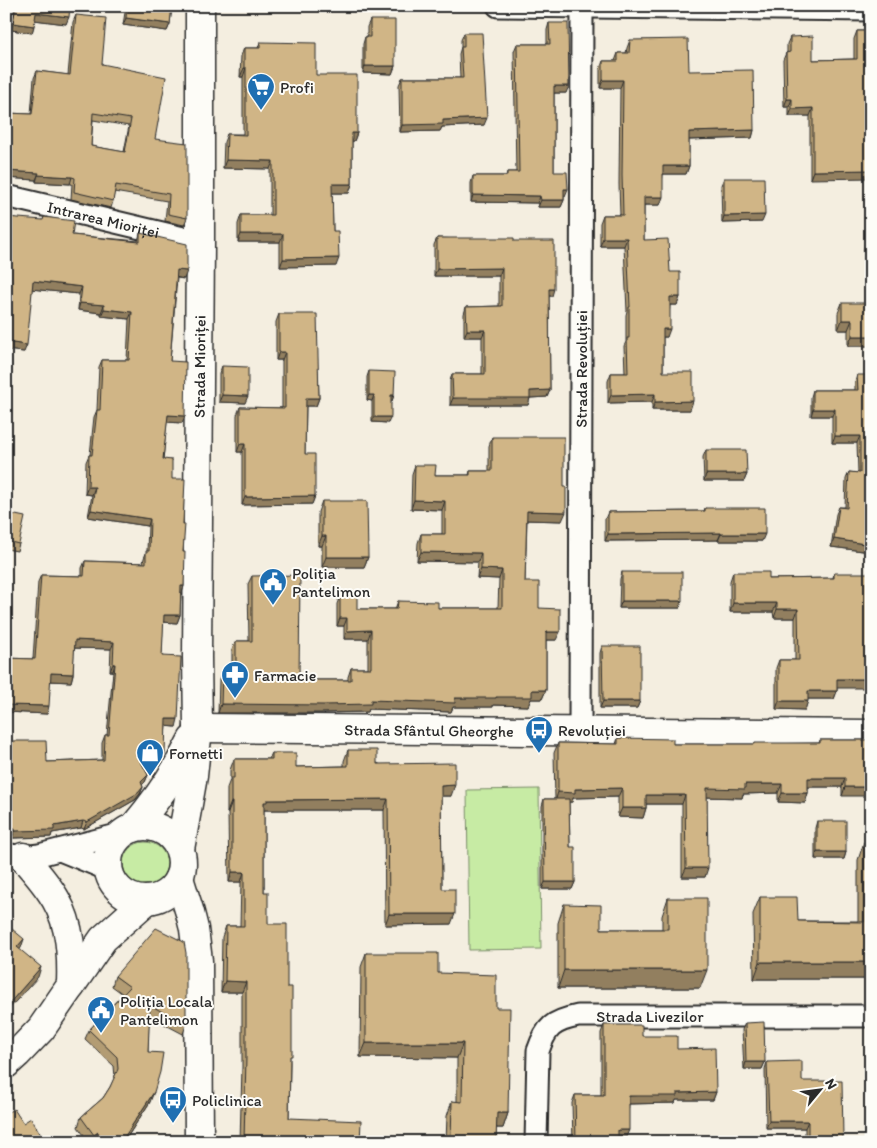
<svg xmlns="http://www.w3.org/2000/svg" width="877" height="1148" viewBox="0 0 877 1148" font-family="Itim,sans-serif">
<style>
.green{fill:#c7eba4;stroke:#798b68}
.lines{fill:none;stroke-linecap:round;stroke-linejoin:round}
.street-casing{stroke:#2b2b2b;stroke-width:25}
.secondary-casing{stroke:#2b2b2b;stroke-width:31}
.street{stroke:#fdfcf7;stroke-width:21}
.secondary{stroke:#fdfcf7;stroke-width:28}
.wall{fill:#b39c73;stroke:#2b2b2b;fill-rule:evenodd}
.shaded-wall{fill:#927f5e;stroke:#2b2b2b}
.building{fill:#d0b586;stroke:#2b2b2b;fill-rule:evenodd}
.labels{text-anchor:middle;stroke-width:4;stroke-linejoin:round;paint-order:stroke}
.poi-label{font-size:16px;fill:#2b2b2b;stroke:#fdfcf7;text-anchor:start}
.street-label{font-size:16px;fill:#2b2b2b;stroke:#fdfcf7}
</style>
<rect width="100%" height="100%" fill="#f4eee0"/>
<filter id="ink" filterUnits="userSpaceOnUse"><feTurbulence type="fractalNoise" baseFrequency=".02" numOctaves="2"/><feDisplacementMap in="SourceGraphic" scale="10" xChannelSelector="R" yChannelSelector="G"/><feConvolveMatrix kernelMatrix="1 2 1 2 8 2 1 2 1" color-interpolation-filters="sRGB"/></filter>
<g filter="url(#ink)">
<g class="green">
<path d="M539,789L541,949L469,950L467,790Z"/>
<circle cx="145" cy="864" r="22"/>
</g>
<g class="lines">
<defs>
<g id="street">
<path d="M498,6L871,10"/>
<path id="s1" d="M6,196L200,242"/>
<path id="s2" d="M580,731L582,6"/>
<path d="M60,850L109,870"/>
<path d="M6,854L23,857L39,855L121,834"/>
<path id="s3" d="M536,1142L538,1051C546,1027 553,1021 578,1016H871"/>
</g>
<g id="secondary">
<path id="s4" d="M198,728L871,734"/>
<circle cx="145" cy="863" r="37"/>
<path d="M133,828C157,800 176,773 192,740"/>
<path id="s5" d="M180,849L193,776L198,728L197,657L200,242V6"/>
<path d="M23,857C35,871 47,884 56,900C71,926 72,956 71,986"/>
<path d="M179,878L190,913L194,929L198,961L199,1142"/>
<path d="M6,1064L17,1054L41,1029L103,939L147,900"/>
</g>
</defs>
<use href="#street" class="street-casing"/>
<use href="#secondary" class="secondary-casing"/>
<use href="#street" class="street"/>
<use href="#secondary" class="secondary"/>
</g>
<g class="wall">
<path d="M9,6H70L66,24L35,20L32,33L11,30L14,9L9,8Z"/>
<path d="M126,6H172L170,24L167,31L123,25Z"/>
<path d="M76,15L102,64L155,139L187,218L184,225L165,221L167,201L114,192L113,201L111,208L71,199L72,184H70L36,182V180L6,178V113L31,114L34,78L37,71L68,75L73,22ZM93,120L129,126L124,152L91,146Z"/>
<path d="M370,20L395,66L392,74L363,73V44L365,37H367V27Z"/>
<path d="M549,23L566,93H554V172L565,196H564V200L561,207H538V203L471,202V183L473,176H506L507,172H516L514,51L517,44H547V30Z"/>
<path d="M857,31H871L810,179V116H789V107H784L783,60L786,53L787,52V44L790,37L813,60L854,59V39Z"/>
<path d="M464,33L484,125L442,127L440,131L400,132L399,85L402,78H460L459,54L461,47V40Z"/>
<path d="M630,40L689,71L754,130L752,138L689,140V166L686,174H663L660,205H644V240L670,272L680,297L677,305H670L667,337H663V372L690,410H652V402L608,403V381L611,373H625L624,346L626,342V315L627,311L624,246H600V223L603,215H620L619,184L620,88H600V69L603,61H615L618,53H626L627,48Z"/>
<path d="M260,42L316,75L357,133L354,141H352V184L349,193H332L333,231L336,266L280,267V242H238V224L241,215H270V169L223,168L224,142L227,134H243V77H240L241,56L244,48H258Z"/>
<path d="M724,178L762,222L722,223L721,185Z"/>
<path d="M870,213L871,272H864V249L866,241V222Z"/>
<path d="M44,217L72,235L138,241L140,233L184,279L177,278L170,361L185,416L182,423L167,422L163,459L172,479L183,524L184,586L182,593H181L180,615L177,623L163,622L162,656L176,727L166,726L162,762L141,761L148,775L145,782L142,785L143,787L140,794L135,800L84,829L81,828L52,833L51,837L12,838V836H6V741L47,762L102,760V743L105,735H107L113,671H110L111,649L74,648L73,674L71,682L50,681L47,714L6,712V658L33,659L38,582L41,575L82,576V568L85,561L143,563L144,558L147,551L148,526L88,517L92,495L85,494L86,462L89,455H90L94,417L97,410L99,367L102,360H127L129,319L101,316V313L78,310L79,294L32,289L24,352L6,350Z"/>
<path d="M437,238L514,241L552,296H549L550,390L547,397L530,398L528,405H450V381L452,374H482V337H464V314L466,307L499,306V276H434V245Z"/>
<path d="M842,303L871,346H848V330H838V313Z"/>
<path d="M279,314L318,370L319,398L316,406H306L305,454L315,496L312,504L242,505V452H237V415L240,407L282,408V360H276V322Z"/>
<path d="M222,366L245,403L219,402V374Z"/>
<path d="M369,371L394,395L392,401H391L388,423L372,422V401L367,400V377Z"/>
<path d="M857,375L871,552L831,547L836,514L839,507H845L846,479L849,472L858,473L857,443H832V416H811V397L813,390H855V382Z"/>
<path d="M492,437L562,521L527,520L525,582L556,640H546V690L542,699H531L528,706L493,705V707H453L451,712L369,709L368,712L321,713H218L219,680L222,672H232V649L236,641H249L248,584L252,576L299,680H348V677L351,668H368V639H344V626H337V604L340,596L357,609H395L398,601L438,608H498L499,579L477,578L478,562L417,561L418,543L421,534H442V510L411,509L412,474L415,465L435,475H469L470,471H489V446Z"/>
<path d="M706,450L747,474L744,481H704L703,457Z"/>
<path d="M322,501L368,557L364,567H322V546H318V512Z"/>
<path d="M705,508L762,541H718V540L605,541V519L608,512L704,511Z"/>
<path d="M6,513L19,544L17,551L6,549Z"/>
<path d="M622,572L680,608H619L620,579Z"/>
<path d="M733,572L769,579L833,578L834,573L837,688V691L834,699H808L805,710L776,709V668L779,660H795V618H774L773,612H730V581Z"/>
<path d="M602,646L640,701L637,708H600V653Z"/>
<path d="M618,738L673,744H754L819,743L820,740H871L842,796V787H808V793L805,803L778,802V793L743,794L742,798L707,797L705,877H682V804H646V808L643,818L618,817V797L573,798L572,802H569L570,847L575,882L572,889H542V806L544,799H555L554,753L558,743L616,744Z"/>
<path d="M348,750L451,796H441L442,889L451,924L385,925L384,810H264V892L268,924L287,987L290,1063L289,1118L360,1142H240L242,1067V992H221L222,937L226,926H240L241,882H229L228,813H227V788L230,780V770L234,759H269L272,753L296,767L344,766V761Z"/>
<path d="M817,821L846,852L844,859H815V828Z"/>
<path d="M864,842L871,979H754L753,914L760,897L798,921H858V860Z"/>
<path d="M668,898L700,988H558V923L564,904L601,929H662V916Z"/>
<path d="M366,953L438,973L496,1008L508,1113L503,1128H496V1142H446L447,1116L452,1101L457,1102V1058L360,1057L361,967Z"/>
<path d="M115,976L186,1025L183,1034L149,1016L148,1052L150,1102L124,1142H89L78,1127L81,1117L103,1098L110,1087L115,1077L114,1066L85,1039L89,1030L123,994L112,986Z"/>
<path d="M745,1023L765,1062L762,1069H744L742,1030Z"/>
<path d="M604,1025L642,1036L677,1049L716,1092L713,1100H676L675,1103L629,1104L626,1137H618V1142H573L572,1103L575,1095H601V1033Z"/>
<path d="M767,1062L802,1081L843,1138L842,1142H805V1128H766L765,1069Z"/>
</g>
<g class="shaded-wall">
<path d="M36,13L69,17L66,24L34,20Z"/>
<path d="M126,18L170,24L167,31L123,25Z"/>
<path d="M13,23L34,26L32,33L11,30Z"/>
<path d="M365,66H395L392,74L363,73Z"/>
<path d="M244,68H246L243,77H240Z"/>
<path d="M603,80H623L620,88H600Z"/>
<path d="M554,86H569L566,93H552Z"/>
<path d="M787,99H792L789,107H784Z"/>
<path d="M813,108L810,116H789L792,109Z"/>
<path d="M487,118L484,125L442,127L440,131L400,132L402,125L443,120Z"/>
<path d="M754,130L752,138L686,140L689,132Z"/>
<path d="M352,133H357L354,141H349Z"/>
<path d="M226,160L273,161L270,169L223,168Z"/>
<path d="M663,166H689L686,174H660Z"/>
<path d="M871,170V178L810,179L813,171Z"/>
<path d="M7,171L39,173L36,180L6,178Z"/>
<path d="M38,175L72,177L70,184L36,182Z"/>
<path d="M332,184H352L349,193H329Z"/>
<path d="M564,189H568L565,196H561Z"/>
<path d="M473,195L540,196L538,203L471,202Z"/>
<path d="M644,197H663L660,205H641Z"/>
<path d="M541,200H564L561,207H538Z"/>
<path d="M765,215L762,222L722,223L724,216Z"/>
<path d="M241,234H283L280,242H238Z"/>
<path d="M603,238H627L624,246H600Z"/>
<path d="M339,258L336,266L280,267L283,259Z"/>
<path d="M867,263H871V272H864Z"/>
<path d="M502,268L499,276H434L437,269Z"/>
<path d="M177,270L187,271L184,279L175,277Z"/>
<path d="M33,281L82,287L79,294L30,289Z"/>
<path d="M549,289H554L552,296H546Z"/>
<path d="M670,297H680L677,305H667Z"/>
<path d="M80,303L104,305L101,313L78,310Z"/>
<path d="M104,309L132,312L129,319L101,316Z"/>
<path d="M842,320H852L848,330H838Z"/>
<path d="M663,329H670L667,337H660Z"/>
<path d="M467,330H485L482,337H464Z"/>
<path d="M852,336H871V346H848Z"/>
<path d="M6,342L27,345L24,352L6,350Z"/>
<path d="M279,352H285L282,360H276Z"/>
<path d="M550,390L547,397L530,398L528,405H450L453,398L530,391Z"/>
<path d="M655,394L652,402L608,403L611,395Z"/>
<path d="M222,395L248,396L245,403L219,402Z"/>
<path d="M369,395H374L372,401L367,400Z"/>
<path d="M391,395H394L392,401H389Z"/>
<path d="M306,398H319L316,406H303Z"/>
<path d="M693,401L690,410H652L655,402Z"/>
<path d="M813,409H835L832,416H811Z"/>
<path d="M168,415L185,416L182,423L166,422Z"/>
<path d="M374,417H391L388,423L372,422Z"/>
<path d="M835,436H860L857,443H832Z"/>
<path d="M240,444H245L242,452H237Z"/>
<path d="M706,474H747L744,481H704Z"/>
<path d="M88,487H95L92,495L85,494Z"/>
<path d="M315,496L312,504L242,505L245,497Z"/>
<path d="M414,500L445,501L442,510L411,509Z"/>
<path d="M91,510L150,519L148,526L88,517Z"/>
<path d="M527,511L566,512L562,521L524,520Z"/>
<path d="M721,533L718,540L605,541L608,534Z"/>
<path d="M721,534H765L762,541H718Z"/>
<path d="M322,536H326L322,546H318Z"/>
<path d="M834,539L871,545V552L831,547Z"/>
<path d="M421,552L481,553L478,562L417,561Z"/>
<path d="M326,557H368L364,567H322Z"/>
<path d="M481,569L502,570L499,579L477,578Z"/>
<path d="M181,586H184L182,593H178Z"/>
<path d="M622,601H682L680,608H619Z"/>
<path d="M733,603H777L773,612H730Z"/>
<path d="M777,609H798L795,618H774Z"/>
<path d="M164,615H180L177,623L161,622Z"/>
<path d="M340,618H347L344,626H337Z"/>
<path d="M371,630L368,639H344L347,631Z"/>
<path d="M546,632H560L556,640H543Z"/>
<path d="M75,640L114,642L111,649L72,648Z"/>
<path d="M113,664H115L113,671H110Z"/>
<path d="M51,673L73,674L71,682L48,681Z"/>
<path d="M837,679H871V688H834Z"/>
<path d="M532,690H546L542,699H531L528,706L493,705V707H453L451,712L369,709L368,712L321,713H218L221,704L496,697Z"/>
<path d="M808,691H837L834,699H805Z"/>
<path d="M603,701H640L637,708H600Z"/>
<path d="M779,701H808L805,710L776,709Z"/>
<path d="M6,705L49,706L47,714L6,712Z"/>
<path d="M166,719H178L176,727L164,726Z"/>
<path d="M137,754H165L162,762L134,761Z"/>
<path d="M148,775L145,782L138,789L141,782Z"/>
<path d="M808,778H845L842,787H805Z"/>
<path d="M745,784H782L778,793L743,794L742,798L704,797L707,788Z"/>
<path d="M455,785L451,796H437L441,786Z"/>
<path d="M143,787L140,794L135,800L84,829L87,822Z"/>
<path d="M845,787H871V796H842Z"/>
<path d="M622,788L618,797L573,798L572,802H555L558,792L575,789Z"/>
<path d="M782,793H808L805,803L778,802Z"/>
<path d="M646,795H685L682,804H643Z"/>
<path d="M388,799L384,810H264L263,813L264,802L267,800Z"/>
<path d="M231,802H232L228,813H227Z"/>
<path d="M622,808H646L643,818L618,817Z"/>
<path d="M83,821L81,828L52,833L51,837L12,838L15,831L54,826Z"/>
<path d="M6,828L15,829L12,836H6Z"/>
<path d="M817,852H846L844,859H815Z"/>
<path d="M686,868H708L705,877H682Z"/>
<path d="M232,872H244L241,882H229Z"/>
<path d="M545,882H575L572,889H542Z"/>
<path d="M389,914H455L451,924L385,925Z"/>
<path d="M24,939L21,948L14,956L17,947Z"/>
<path d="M760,962H871V979H754Z"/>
<path d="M41,967L38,977L6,1012V1007Z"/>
<path d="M564,970H707L700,988H558Z"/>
<path d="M225,981L246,982L242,992H221Z"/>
<path d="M366,1043H463L457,1058L360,1057Z"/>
<path d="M746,1062H765L762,1069H744Z"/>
<path d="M154,1092L150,1102L124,1142H121Z"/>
<path d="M716,1092L713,1100H676L675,1103L626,1104L629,1096L677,1093Z"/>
<path d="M497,1113H508L503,1128H491Z"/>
<path d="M769,1121H808L805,1128H766Z"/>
<path d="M618,1130H629L626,1137H615Z"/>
<path d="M98,1132L94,1142H92L94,1135Z"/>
<path d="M41,1135L39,1142H30Z"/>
<path d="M843,1138L842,1142H807L808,1139Z"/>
<path d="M451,1141L496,1142H451Z"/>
</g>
<g class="building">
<path d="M16,6H70L69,17L36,13L34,26L13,23Z"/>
<path d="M127,6H172L170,24L126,18Z"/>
<path d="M76,15L106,18L102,64L166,77L155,139L187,143V218L168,214L169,194L116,185L113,201L74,192L75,178L72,177L38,175L39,173L7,171L6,113L32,114L37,71L70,75ZM93,113L131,119L125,152L91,146Z"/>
<path d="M370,20H395V66H365V37H370Z"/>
<path d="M549,23H568L569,86H554V172H567L568,189H564V200H541L540,196L473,195V176H507V172H519L517,44H550Z"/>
<path d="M857,31H871V170L813,171V108L792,109V99H787L786,53L790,52V37L813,36V60L857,59Z"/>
<path d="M464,33H482L487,118L443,120V124L402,125V78H463L461,47H464Z"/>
<path d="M688,39L689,71L753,70L754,130L689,132V166H663V197H644V240L668,239L670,272H680V297H670V329H663V372H693V401L655,402V394L611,395V373H628L627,338H629V307H630L627,238H603V215H623L622,175L623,80H603V61H618V53H629L630,40Z"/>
<path d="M260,42L316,43V75H357V133H352V184H332L333,231H338L339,258L283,259V234H241V215H273V161L226,160L227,134L246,135V68H244V48H260Z"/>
<path d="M724,178H764L765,215L724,216Z"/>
<path d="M870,213H871V263H867V239L870,240Z"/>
<path d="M6,217L43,220L44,217L74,221L72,235L140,242V233L187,244V271L177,270L170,361L186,362L185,416L168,415L163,459L172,460V479H185L183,524H185L183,552H185L184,586H181L180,615H164L162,656L181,657L178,719H166L165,754H137L148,775L141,782L143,787L138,793L87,822L83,821L54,826V830L15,831V829L6,828V741H46L47,762L104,760L105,735H109L115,664H113L114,642L75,640L73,674L51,673L49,706L6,705V658L35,659L41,575L84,576L85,561L146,563V551H149L150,519L91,510L95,487H88L89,455H92L97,410H100L102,360H129L132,312L104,309V305L80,303L82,287L33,281L27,345L6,342Z"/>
<path d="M437,238H514V241H554V289H549L550,390L530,391V398H453L452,374H485V330H467L466,307L502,306V268L437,269Z"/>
<path d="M842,303H871V336H852V320H842Z"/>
<path d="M279,314H317L319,398H306L305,454H315V496L245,497V444H240V407L285,408V352H279Z"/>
<path d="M222,366L248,367V396L222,395Z"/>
<path d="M369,371L395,372L394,395H391V417H374V395H369Z"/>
<path d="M857,375H871V545L834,539L839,507L847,508L849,472L860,473V436H835V409H813V390H858Z"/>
<path d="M492,437H564V487H566V512L527,511L525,582H539V608L560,609V632H546V690H532V697H496V698H455V703L371,700V704L324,705L221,704L222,672H236V641H252V576L300,575L299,680H351V668H371V630L347,631V618H340V596H357V609H397L398,601L438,602V608H502V570L481,569V553L421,552V534H445V501L414,500L415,465H436L435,475H470V471H492Z"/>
<path d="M706,450H746L747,474H706Z"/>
<path d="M322,501H367L368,557H326V536H322Z"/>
<path d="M705,508H765V534H721V533L608,534V512L705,511Z"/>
<path d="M6,513L25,517L19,544L6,541Z"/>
<rect x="622" y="572" width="60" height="29"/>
<path d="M733,572H769V579L834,578V573H871V679H837V691H808V701H779V660H799L798,609H777V603H733Z"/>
<path d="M602,646H640V701H603Z"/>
<path d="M618,738L673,739V744H755V743H820V740H871V787H845V778H808V793H782V784H745V789L707,788L708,868H686L685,795H646V808H622V788L575,789V793L558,792V743L618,744Z"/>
<path d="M348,750H377V764L455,763V785L441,786L442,889H455V914H389L388,799L267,800V802H264V892H268V924H287V987H292V1056H290L289,1118L361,1121L360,1142H244L246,1057V982L225,981L226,926H244V872H232V802H231V778H234V759H272V753H296V767L348,766Z"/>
<path d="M544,799H569L570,847H575V882H545Z"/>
<rect x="817" y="821" width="29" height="31"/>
<path d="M864,842H871V962H760V897H797L798,921L864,922Z"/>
<path d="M668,898H707V970H564V904L601,905V929H668Z"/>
<path d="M6,924L24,939L17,947L41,967L6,1007Z"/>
<path d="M156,928L184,942L186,953V1025L150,1005L148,1052L163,1053L160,1072L154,1092L121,1142H104L98,1132L94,1135L81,1117L103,1098L110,1087L118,1069L117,1057L89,1030L130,987L115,976Z"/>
<path d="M366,953H438V973L496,975V1008H510L508,1113H497L496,1142L451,1141L452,1101L462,1102L463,1043H366Z"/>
<path d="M764,1022L765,1062H746L745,1023Z"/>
<path d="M604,1025H642V1036H677V1049L715,1048L716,1092L677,1093V1096H629V1130H618V1142H576L575,1095H604Z"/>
<path d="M802,1061V1081H842L843,1138L808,1139V1121H769L767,1062Z"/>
<path d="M14,1109L23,1123L31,1118L41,1135L30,1142H6V1113Z"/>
<path d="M181,1137V1142H164Z"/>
</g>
</g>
<defs>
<symbol id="supermarket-pin" viewBox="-11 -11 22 30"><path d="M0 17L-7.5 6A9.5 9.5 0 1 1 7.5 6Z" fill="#1f6fb2" stroke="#fdfcf7"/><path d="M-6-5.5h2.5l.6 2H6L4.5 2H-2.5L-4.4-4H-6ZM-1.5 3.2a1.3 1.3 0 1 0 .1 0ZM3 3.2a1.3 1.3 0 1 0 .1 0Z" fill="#fff"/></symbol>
<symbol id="civic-pin" viewBox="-11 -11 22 30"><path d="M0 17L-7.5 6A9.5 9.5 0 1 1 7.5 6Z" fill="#1f6fb2" stroke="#fdfcf7"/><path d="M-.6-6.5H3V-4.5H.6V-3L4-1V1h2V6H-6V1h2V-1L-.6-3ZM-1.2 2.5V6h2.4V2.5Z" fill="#fff"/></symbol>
<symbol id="pharmacy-pin" viewBox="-11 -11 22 30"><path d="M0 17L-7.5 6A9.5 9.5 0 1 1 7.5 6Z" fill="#1f6fb2" stroke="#fdfcf7"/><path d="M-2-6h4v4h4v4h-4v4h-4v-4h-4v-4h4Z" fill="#fff"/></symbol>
<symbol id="bus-pin" viewBox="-11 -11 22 30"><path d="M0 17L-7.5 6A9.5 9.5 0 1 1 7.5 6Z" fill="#1f6fb2" stroke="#fdfcf7"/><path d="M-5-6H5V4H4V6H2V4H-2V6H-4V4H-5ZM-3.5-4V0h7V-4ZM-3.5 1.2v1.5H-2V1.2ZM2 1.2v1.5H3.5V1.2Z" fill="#fff"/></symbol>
<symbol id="shop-pin" viewBox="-11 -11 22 30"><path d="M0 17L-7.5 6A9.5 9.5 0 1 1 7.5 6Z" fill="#1f6fb2" stroke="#fdfcf7"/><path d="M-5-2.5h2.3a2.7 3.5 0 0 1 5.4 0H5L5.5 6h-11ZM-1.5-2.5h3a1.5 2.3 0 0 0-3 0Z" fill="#fff"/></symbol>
</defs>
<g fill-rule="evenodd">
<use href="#supermarket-pin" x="245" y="71" width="32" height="43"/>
<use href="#civic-pin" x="257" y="566" width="32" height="43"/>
<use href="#pharmacy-pin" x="219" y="659" width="32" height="43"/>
<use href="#bus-pin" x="523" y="714" width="32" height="43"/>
<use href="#shop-pin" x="134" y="737" width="32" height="43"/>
<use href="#civic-pin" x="85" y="994" width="32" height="43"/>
<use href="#bus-pin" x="157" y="1084" width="32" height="43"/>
</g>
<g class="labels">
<g class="poi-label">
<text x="280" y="93">Profi</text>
<text x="292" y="579">Poliția<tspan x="292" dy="18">Pantelimon</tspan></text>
<text x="254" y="681">Farmacie</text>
<text x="558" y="736">Revoluției</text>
<text x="169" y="759">Fornetti</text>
<text x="120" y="1007">Poliția Locala<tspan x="120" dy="18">Pantelimon</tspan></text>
<text x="192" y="1106">Policlinica</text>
</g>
<g class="street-label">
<text dy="6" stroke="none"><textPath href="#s1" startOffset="100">Intrarea Mioriței</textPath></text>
<text dy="6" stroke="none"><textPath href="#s5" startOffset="484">Strada Mioriței</textPath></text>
<text dy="6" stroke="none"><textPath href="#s2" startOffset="362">Strada Revoluției</textPath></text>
<text dy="6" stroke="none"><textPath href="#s4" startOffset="231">Strada Sfântul Gheorghe</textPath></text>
<text dy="6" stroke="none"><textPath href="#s3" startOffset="220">Strada Livezilor</textPath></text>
</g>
</g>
<rect width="877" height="1148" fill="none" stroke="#fdfcf7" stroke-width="25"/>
<rect x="12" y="12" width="852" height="1123" fill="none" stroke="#2b2b2b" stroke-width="2" filter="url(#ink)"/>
<g transform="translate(820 1090) rotate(61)" stroke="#fdfcf7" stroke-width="4" paint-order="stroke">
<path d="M0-4L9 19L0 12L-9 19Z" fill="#2b2b2b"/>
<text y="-8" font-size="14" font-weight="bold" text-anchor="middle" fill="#2b2b2b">N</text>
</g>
</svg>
